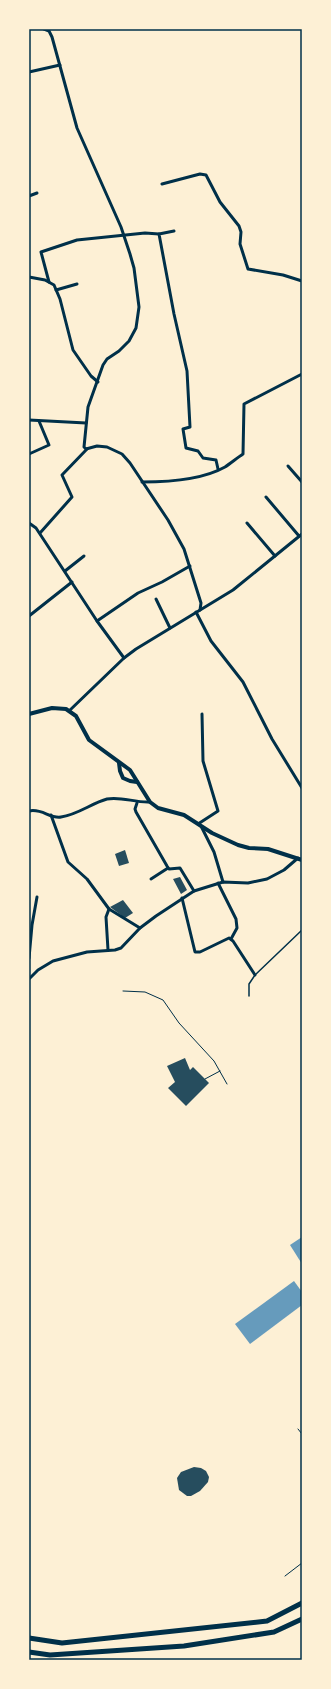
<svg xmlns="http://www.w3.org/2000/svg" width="331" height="1689" viewBox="0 0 331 1689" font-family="'Noto Serif',serif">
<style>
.water{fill:#669bbc}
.building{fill:#264d5e}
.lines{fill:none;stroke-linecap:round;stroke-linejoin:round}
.path{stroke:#003049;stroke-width:1}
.service{stroke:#003049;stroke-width:1.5}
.minor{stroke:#003049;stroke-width:3}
.tertiary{stroke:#003049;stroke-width:4}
.trunk{stroke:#003049;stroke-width:5}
.neatline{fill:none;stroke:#003049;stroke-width:1.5}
</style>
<rect width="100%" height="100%" fill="#fdf0d5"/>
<g class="water">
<path d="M302,1237V1264L290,1245Z"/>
<path d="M294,1281L302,1292V1305L250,1344L235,1324Z"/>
</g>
<g class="building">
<path d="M125,850L129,863L119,866L115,854Z"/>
<path d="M180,877L187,890L181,894L173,879Z"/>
<path d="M123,900L133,913L125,918L110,907Z"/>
<path d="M185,1058L190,1070L193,1067L209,1083L186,1106L168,1088L175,1082L167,1066Z"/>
<path d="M194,1467L201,1468L206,1471L209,1477L208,1482L200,1491L191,1496H187L179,1490L177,1478L181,1472Z"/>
</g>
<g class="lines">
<g class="path">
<path d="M123,991L145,992L163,1000L179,1023L214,1061L227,1084"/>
<path d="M205,1079L220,1071"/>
<path d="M298,1429L302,1434"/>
<path d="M285,1576L302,1563"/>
</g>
<path class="service" d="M249,996V984L255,975L302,930"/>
<g class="minor">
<path d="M44,29L49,31L52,37L77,128L121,227L130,254L134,268L139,307L136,328L129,341L119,351L107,359L103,365L88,407L84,447L86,449L97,446L107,447L122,454L130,463L168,520L184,549L201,603L200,610"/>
<path d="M29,72L60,65"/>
<path d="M162,184L200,174L206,175L220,202L239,226L241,232L240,244L248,269L283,275L302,281"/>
<path d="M29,196L37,193"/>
<path d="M174,231L159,234L174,314L187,371L190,427L183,429L186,448L198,451L203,458L216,460L218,469"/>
<path d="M29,277L45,280L54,285L60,299L73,350L91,376L98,382"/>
<path d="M49,282L41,252L77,240L145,233L159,234"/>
<path d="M56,290L77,284"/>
<path d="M29,420L86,423"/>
<path d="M29,454L49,445L39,421"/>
<path d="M288,466L302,482"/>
<path d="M142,482C168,482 202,480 225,467C231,463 237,458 243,454L244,404L302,374"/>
<path d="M266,497L299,536"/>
<path d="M29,523L36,528L97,621L124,658"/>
<path d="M247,523L275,556"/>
<path d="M40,533L72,497L62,475L87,449"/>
<path d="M65,571L84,556"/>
<path d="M156,599L170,628"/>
<path d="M196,612L211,641L243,682L272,739L302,788"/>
<path d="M29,616L72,582"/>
<path d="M97,621L138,593L162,582L190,566"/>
<path d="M69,711L124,658L136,649L233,590L302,534"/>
<path d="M137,803L135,809L136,812L167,866L169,869L180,868L194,891"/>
<path d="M29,811C42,808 50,819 61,817C77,815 92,803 107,799C121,796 135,803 150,802"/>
<path d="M51,815L68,862L87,879L109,909L140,928"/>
<path d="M198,824L218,811L203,761L202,714"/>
<path d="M201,826L214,852L223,882"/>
<path d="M151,879L168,868"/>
<path d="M218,883L236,919L237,928L231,939"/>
<path d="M182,898L195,952H200L229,938L233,941L255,975"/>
<path d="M108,950L106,917L109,909"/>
<path d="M29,958L32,925L37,897"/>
<path d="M29,979L38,970L53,961L87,952L115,950L121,948L140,928L156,916L194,891L223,882L248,883L267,879L284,870L298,858"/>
</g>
<g class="tertiary">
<path d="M29,714L52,708L66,709L76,716L89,740L130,770L150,802L158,808L184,815L212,833L238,845L249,848L268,849L302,860"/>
<path d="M119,763L120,771L123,778L130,781L137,782"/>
</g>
<g class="trunk">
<path d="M29,1638L62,1643L267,1621L302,1603"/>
<path d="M29,1652L50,1655L184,1646L274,1632L302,1619"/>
</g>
</g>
<rect width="331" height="1689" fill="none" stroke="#fdf0d5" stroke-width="60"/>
<rect x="30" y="30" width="271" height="1629" class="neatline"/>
</svg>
